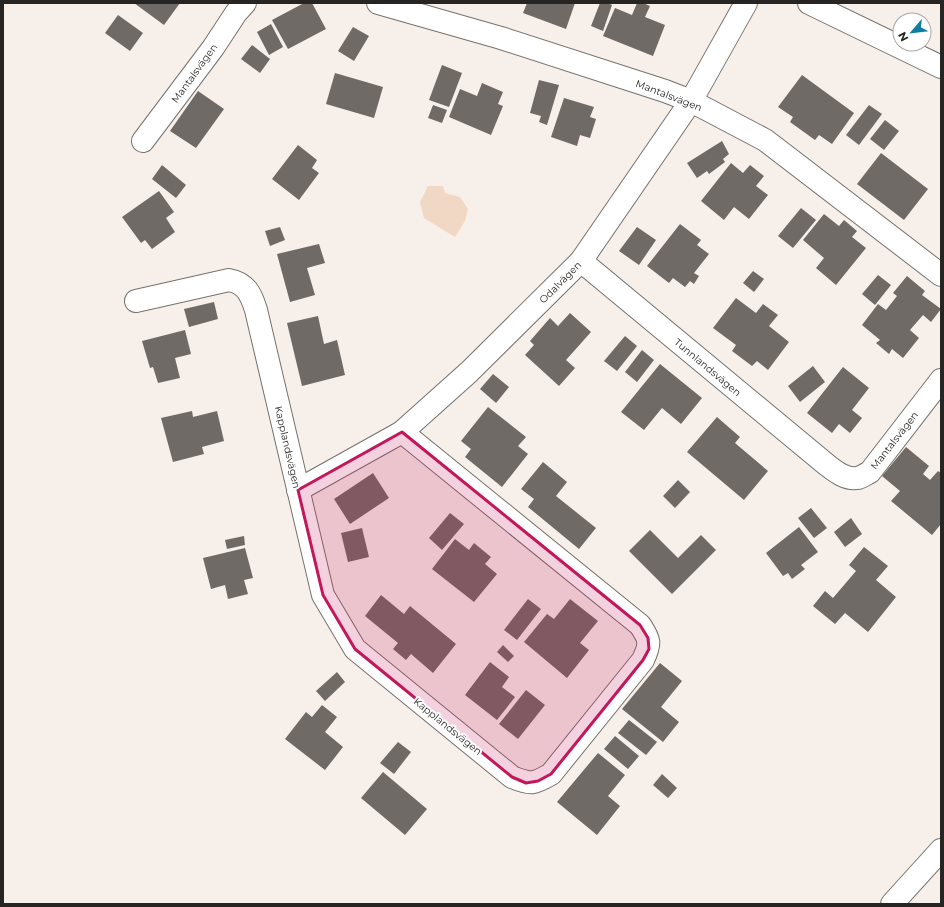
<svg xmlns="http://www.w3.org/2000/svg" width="944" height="907" viewBox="0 0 944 907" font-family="Montserrat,sans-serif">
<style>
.green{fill:#f0d8c4}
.building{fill:#706a66}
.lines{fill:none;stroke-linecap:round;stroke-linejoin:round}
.street-casing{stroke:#77716d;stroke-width:24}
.street{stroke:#fff;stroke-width:22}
.marked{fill:#c2185b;fill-opacity:0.2;stroke:#c2185b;stroke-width:3;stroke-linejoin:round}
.labels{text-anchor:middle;stroke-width:4;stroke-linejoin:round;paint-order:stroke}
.street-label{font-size:10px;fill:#272523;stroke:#fff}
</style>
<rect width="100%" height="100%" fill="#f6efea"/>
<path class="green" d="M428,186H443L445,193L460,197L468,209L465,221L455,237L424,218L420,202Z"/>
<g class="building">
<path d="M134,3H180L164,25Z"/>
<path d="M304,3H312L326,29L288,49L272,20Z"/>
<path d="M527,3H575L566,29L523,13Z"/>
<path d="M600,3H608L612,5L603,31L591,26Z"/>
<path d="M637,3H643L650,6L645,17L665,25L653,56L603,36L615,8L632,15Z"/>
<path d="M118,15L143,33L130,51L105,33Z"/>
<path d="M271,24L283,47L269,55L257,32Z"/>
<path d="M353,27L369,36L354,61L338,51Z"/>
<path d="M252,45L270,59L260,73L241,59Z"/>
<path d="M442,65L462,73L449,107L429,100Z"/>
<path d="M335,73L383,87L374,118L326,104Z"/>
<path d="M802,75L854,113L832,144L819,135L815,140L790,122L793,117L778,107Z"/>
<path d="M539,80L559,85L547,125L539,122L541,116L530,113Z"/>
<path d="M482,83L503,92L498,104L503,106L491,135L449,117L460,89L477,96Z"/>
<path d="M198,91L224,109L196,148L170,131Z"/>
<path d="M564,98L594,107L590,117L596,119L590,138L580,135L577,146L551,137Z"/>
<path d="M433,105L447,110L442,123L428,118Z"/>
<path d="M869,105L882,114L859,145L846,135Z"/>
<path d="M885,120L899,131L884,150L870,139Z"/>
<path d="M722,141L729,154L723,159L725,162L709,174L707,171L697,178L687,163Z"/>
<path d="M298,145L317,160L312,168L319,173L299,200L272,179Z"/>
<path d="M881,153L928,189L904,220L857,184Z"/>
<path d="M731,163L743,173L750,165L764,176L756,186L768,195L749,219L734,207L724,220L701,201Z"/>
<path d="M162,165L186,185L176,198L152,179Z"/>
<path d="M159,191L174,212L166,218L175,232L152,249L145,240L141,243L122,217Z"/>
<path d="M801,208L816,220L793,248L778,236Z"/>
<path d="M824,214L839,226L844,220L857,231L852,237L866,248L836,285L816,268L824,258L803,240Z"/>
<path d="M680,224L701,240L697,245L709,254L694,273L699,276L694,284L690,281L685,287L673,278L669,283L647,266Z"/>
<path d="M280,227L285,240L270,246L265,231Z"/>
<path d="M637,227L656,240L639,265L619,251Z"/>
<path d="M319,244L325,263L307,268L315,295L290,302L277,254Z"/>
<path d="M753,271L764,279L754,292L743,283Z"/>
<path d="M878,275L891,285L875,305L862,294Z"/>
<path d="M907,276L925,291L922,295L941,309L931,322L923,315L910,330L919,338L903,358L892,349L889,354L876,343L880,340L862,325L878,304L886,310L897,296L893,293Z"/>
<path d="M736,298L756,313L763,304L778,315L769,326L789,342L768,370L757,361L752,366L732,351L736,345L713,328Z"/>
<path d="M214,302L218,319L189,327L184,309Z"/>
<path d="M570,313L591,332L566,360L575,368L559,386L525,355L534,345L530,341L550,318L558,326Z"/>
<path d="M318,316L324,344L337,340L345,375L302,386L287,323Z"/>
<path d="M185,330L191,354L175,358L180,378L158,383L153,367L150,368L142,341Z"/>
<path d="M625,336L637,346L617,371L604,361Z"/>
<path d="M642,350L654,360L637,382L625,372Z"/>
<path d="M660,364L702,398L681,424L662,408L644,430L621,412Z"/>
<path d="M813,366L825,382L800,402L788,386Z"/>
<path d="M843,367L869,388L852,410L862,418L850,433L839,424L832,433L807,413Z"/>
<path d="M493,374L509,387L496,403L480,389Z"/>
<path d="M488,407L526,437L518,446L528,454L502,487L465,457L471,449L461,441Z"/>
<path d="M192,411L193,417L217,411L224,441L202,447L204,454L173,462L161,418Z"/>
<path d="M717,417L740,437L735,443L768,471L744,500L687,452Z"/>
<path d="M906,447L929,466L923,474L930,480L938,471L941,473V524L932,535L891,501L900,491L882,476Z"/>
<path d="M543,462L567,482L556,496L596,528L579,549L528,507L534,499L521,489Z"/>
<path d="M373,473L389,498L350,524L334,499Z"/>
<path d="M678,480L690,492L675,508L663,496Z"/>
<path d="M811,508L827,528L814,538L798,518Z"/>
<path d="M450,513L464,524L442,550L429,538Z"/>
<path d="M851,518L862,534L845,547L834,532Z"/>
<path d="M799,527L818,552L801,565L805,569L792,579L788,573L783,576L766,553Z"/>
<path d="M362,528L369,557L348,562L341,533Z"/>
<path d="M650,530L678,558L701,535L716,550L672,594L629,551Z"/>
<path d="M244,536L245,545L227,549L225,540Z"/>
<path d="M455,539L469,550L474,543L491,557L485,564L497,574L474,602L432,569Z"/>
<path d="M864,547L888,566L876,580L896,597L868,632L845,613L835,624L813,606L825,591L833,598L856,571L849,565Z"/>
<path d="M245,548L253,578L244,580L248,594L228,599L225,585L211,589L203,558Z"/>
<path d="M381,595L404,614L410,606L456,644L433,673L411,654L406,660L393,649L398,643L365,616Z"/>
<path d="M528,599L541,609L517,640L504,630Z"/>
<path d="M570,599L598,621L580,643L589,650L567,678L524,642L547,614L554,619Z"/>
<path d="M503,645L514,656L508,662L497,652Z"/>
<path d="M490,662L509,677L502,687L515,697L497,720L465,695Z"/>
<path d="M660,663L682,681L661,707L679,722L663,742L622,709Z"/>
<path d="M337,672L345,682L325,701L316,691Z"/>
<path d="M526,690L545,705L518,739L499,724Z"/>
<path d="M322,705L337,717L325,732L343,747L325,770L285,739L306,712L312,717Z"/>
<path d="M629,720L657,742L646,755L618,733Z"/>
<path d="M615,736L639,756L628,769L604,749Z"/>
<path d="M398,742L411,752L394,774L380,763Z"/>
<path d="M598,753L625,775L608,796L620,806L597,835L557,802Z"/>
<path d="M383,772L427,809L405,835L361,798Z"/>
<path d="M662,774L677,788L668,798L653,785Z"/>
</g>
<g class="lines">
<defs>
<g id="street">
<path d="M378,3L501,38L665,91L691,101L765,140L941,275"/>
<path d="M809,3L941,67"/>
<path d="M143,141L213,48L236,13L245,3"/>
<path d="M581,261L827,465C836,472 846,480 858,478C862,477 866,474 870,472L941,380"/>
<path d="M136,301L229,280C246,283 251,294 256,310L323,595L355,649L512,777C531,785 534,784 551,774L643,660C651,643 650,640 640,625L402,432"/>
<path d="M298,490L402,432L469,372L581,261L691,101L746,3"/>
<path d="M892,904L941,850"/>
</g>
</defs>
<use href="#street" class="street-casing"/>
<use href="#street" class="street"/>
</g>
<path class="marked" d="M402,432L640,625L648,638L649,649L643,660L551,774L538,781L526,783L512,777L355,649L323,595L298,490Z"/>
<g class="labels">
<g class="street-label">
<text transform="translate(194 73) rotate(-54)" y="4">Mantalsvägen</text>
<text transform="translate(669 95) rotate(21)" y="4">Mantalsvägen</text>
<text transform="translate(560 282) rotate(-45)" y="4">Odalvägen</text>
<text transform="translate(708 367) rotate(40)" y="4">Tunnlandsvägen</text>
<text transform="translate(894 440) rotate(-52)" y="4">Mantalsvägen</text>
<text transform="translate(288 447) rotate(77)" y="4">Kapplandsvägen</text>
<text transform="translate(448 726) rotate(39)" y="4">Kapplandsvägen</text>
</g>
</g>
<rect width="944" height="907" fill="none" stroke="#272523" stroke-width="8"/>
<g transform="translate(912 32) rotate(242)"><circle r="19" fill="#ffffff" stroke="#a9a8a7"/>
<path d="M0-3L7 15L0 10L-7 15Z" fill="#0e7ca5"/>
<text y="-6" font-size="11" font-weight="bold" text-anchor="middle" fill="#272523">N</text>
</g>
</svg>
